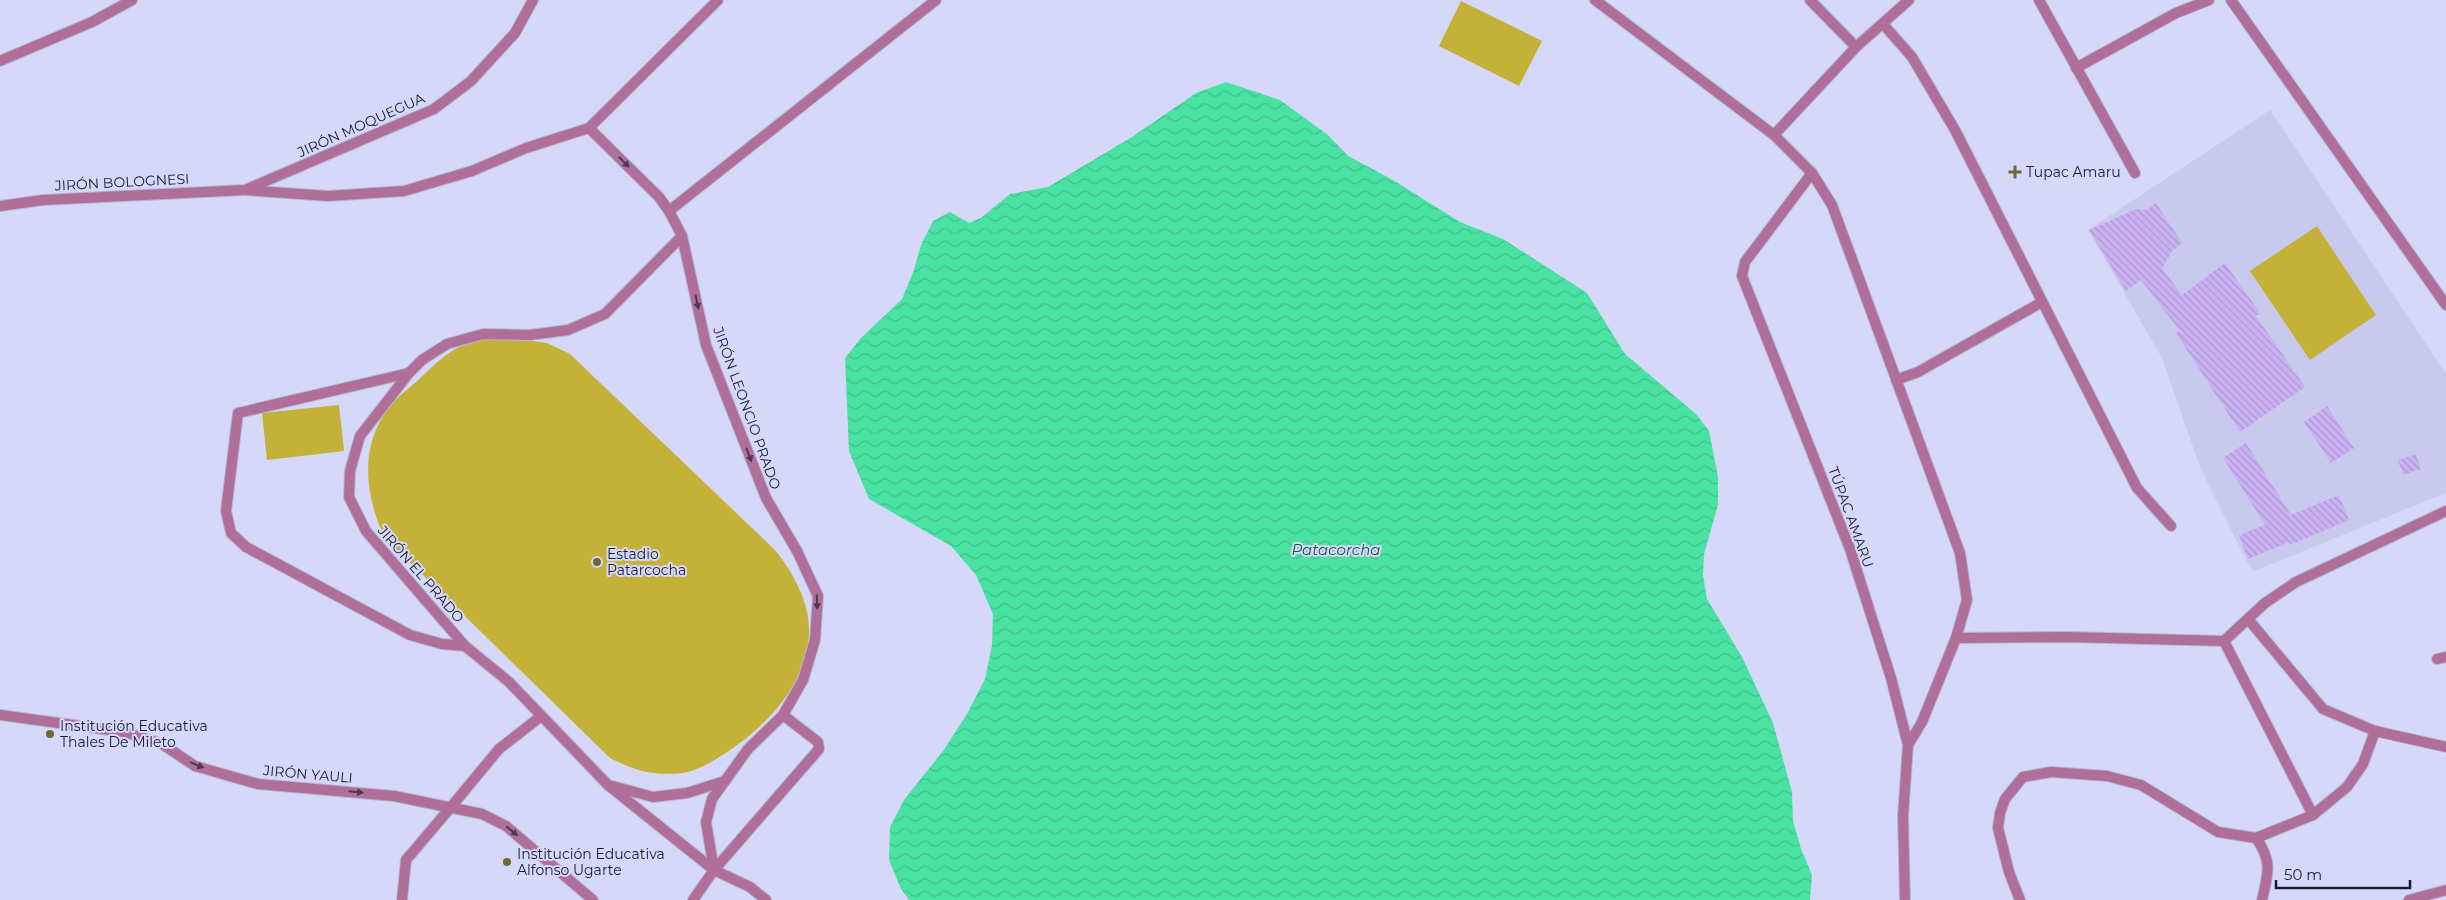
<svg xmlns="http://www.w3.org/2000/svg" width="2446" height="900" viewBox="0 0 2446 900" font-family="Montserrat,sans-serif">
<style>
.built{fill:#c7caed}
.pitch{fill:#c3b237}
.water{fill:url(#water-waves)}
.building{fill:url(#building-back-hatch)}
.lines{fill:none;stroke-linecap:round;stroke-linejoin:round}
.pedestrian-casing{stroke:#b3b6d4;stroke-width:12}
.minor-casing{stroke:#b3b6d4;stroke-width:12}
.tertiary-casing{stroke:#b3b6d4;stroke-width:12}
.pedestrian{stroke:#af6f99;stroke-width:10}
.minor{stroke:#af6f99;stroke-width:10}
.tertiary{stroke:#af6f99;stroke-width:10}
.oneway{fill:#4e3853}
.poi-dot{fill:#6f6734;stroke:#d5d8f8;stroke-width:2}
.labels{text-anchor:middle;stroke-width:4;stroke-linejoin:round;paint-order:stroke}
.street-label{font-size:14px;fill:#1a1b2e;stroke:#d5d8f8}
.poi-label{font-size:14px;fill:#1a1b2e;stroke:#d5d8f8;text-anchor:start}
.water-label{font-size:15px;font-style:italic;fill:#1c563d;stroke:#d5d8f8}
</style>
<defs>
<pattern id="water-waves" width="16" height="10" patternUnits="userSpaceOnUse" patternTransform="scale(1.25)"><rect width="16" height="10" fill="#4ae2a2"/><path d="M0 5q4-4 8 0t8 0" fill="none" stroke="#40c18c"/></pattern>
<pattern id="building-back-hatch" width="6" height="6" patternUnits="userSpaceOnUse" patternTransform="scale(1.25)"><rect width="6" height="6" fill="#c9b1f3"/><path d="M-1 5l2 2M0 0l6 6M5-1l2 2" fill="none" stroke="#ac98d1"/></pattern>
</defs>
<rect width="100%" height="100%" fill="#d5d8f8"/>
<path class="built" d="M2270,110L2446,374V493L2254,571L2247,562L2200,467L2162,358L2088,230Z"/>
<g class="pitch">
<path d="M1461,1L1542,41L1519,86L1439,46Z"/>
<path d="M2317,226L2376,315L2310,360L2250,271Z"/>
<path d="M494,336L547,343L570,354L776,551C793,573 809,601 809,630C810,683 763,730 721,756C710,763 696,771 683,773C653,776 636,771 610,758L384,537C365,494 359,447 389,407C396,398 408,389 417,381C446,354 453,345 494,336Z"/>
<path d="M339,405L344,451L267,460L262,413Z"/>
</g>
<path class="water" d="M1226,82L1280,100L1328,135L1348,156L1393,180L1460,222L1503,239L1587,293L1625,354L1696,414L1709,431L1718,477V505L1704,554L1703,575L1707,599L1742,657L1773,723L1792,792L1793,821L1801,849L1812,875L1810,900H909L901,889L889,860L890,827L904,800L943,751L967,714L985,679L992,645L993,614L976,575L951,546L869,499L849,451L845,358L861,338L902,299L914,270L921,245L933,221L950,212L969,223L981,218L1010,194L1048,187L1132,137L1196,93Z"/>
<g class="building">
<path d="M2156,203L2182,243L2172,251L2162,268L2182,295L2225,263L2260,313L2256,316L2305,387L2240,432L2176,333L2180,331L2141,280L2126,291L2089,230L2136,209L2147,210Z"/>
<path d="M2327,406L2354,448L2331,463L2304,422Z"/>
<path d="M2246,443L2291,515L2339,495L2349,520L2290,545L2289,542L2248,559L2239,535L2265,525L2223,458Z"/>
<path d="M2416,454L2421,469L2403,475L2398,460Z"/>
</g>
<g class="lines">
<defs>
<path id="pedestrian" d="M402,900L406,860L451,807"/>
<g id="minor">
<path d="M1595,0L1774,135"/>
<path d="M1810,0L1856,47"/>
<path d="M2039,0L2135,173"/>
<path d="M2231,0L2446,305"/>
<path d="M1883,24L1912,57L1955,130L2137,488L2171,526"/>
<path d="M0,61L92,22L132,0"/>
<path d="M2076,68L2176,13L2209,0"/>
<path d="M589,128L659,197L669,211L682,236L706,345L766,498L797,551L818,596L815,640L803,680L783,715L748,749L712,799L706,822L714,870L693,900"/>
<path d="M1812,173L1745,262L1742,276L1850,549L1891,678L1908,745"/>
<path d="M245,190L328,196L404,191L472,171L526,148L589,128L718,0"/>
<path d="M669,211L936,0"/>
<path d="M682,236L605,314L568,330L530,335L483,334L447,344L422,360L409,373L360,436L350,471L349,497L366,531L465,646L509,682L608,785L714,870L750,887L766,900"/>
<path d="M409,373L238,413L226,511L231,533L246,547L410,635L442,644L465,646"/>
<path d="M1896,380L1918,372L2042,302"/>
<path d="M2248,619L2323,709L2375,731L2446,747"/>
<path d="M1956,638L2068,637L2224,641L2265,603L2296,582L2446,511"/>
<path d="M2224,641L2313,815"/>
<path d="M2437,659L2446,657"/>
<path d="M0,715L124,732L162,744L195,766L258,784L394,796L482,814L506,826L593,900"/>
<path d="M612,786L653,797L687,793L725,781"/>
<path d="M451,807L499,749L540,717"/>
<path d="M2256,838C2273,862 2268,873 2262,900"/>
<path d="M714,870L819,749L818,742L783,715"/>
<path d="M2020,900L2009,872L1998,828L2000,813L2005,799L2023,777L2051,772L2107,776L2141,785L2218,832L2256,838L2313,815L2347,787L2363,764L2375,731"/>
<path d="M2409,900L2446,890"/>
</g>
<g id="tertiary">
<path d="M0,206L43,200L245,190L434,109L471,81L515,33L533,0"/>
<path d="M1905,900L1903,816L1908,745L1922,722L1956,638L1967,600L1960,553L1832,205L1812,173L1774,135L1856,47L1909,0"/>
</g>
</defs>
<use href="#pedestrian" class="pedestrian-casing"/>
<use href="#minor" class="minor-casing"/>
<use href="#tertiary" class="tertiary-casing"/>
<use href="#pedestrian" class="pedestrian"/>
<use href="#minor" class="minor"/>
<use href="#tertiary" class="tertiary"/>
</g>
<defs><path id="oneway-solid" d="M-6-.8H1V-3.2L6.5 0L1 3.2V.8H-6Z" transform="scale(1.25)"/></defs>
<g class="oneway">
<use href="#oneway-solid" transform="translate(624 162) rotate(45)"/>
<use href="#oneway-solid" transform="translate(697 302) rotate(78)"/>
<use href="#oneway-solid" transform="translate(749 455) rotate(69)"/>
<use href="#oneway-solid" transform="translate(817 602) rotate(88)"/>
<use href="#oneway-solid" transform="translate(197 765) rotate(22)"/>
<use href="#oneway-solid" transform="translate(356 792) rotate(5)"/>
<use href="#oneway-solid" transform="translate(512 831) rotate(40)"/>
</g>
<g class="poi-dot">
<path d="M2012.5 164.5h5v5h5v5h-5v5h-5v-5h-5v-5h5z"/>
<circle cx="597" cy="562" r="5"/>
<circle cx="50" cy="734" r="5"/>
<circle cx="507" cy="862" r="5"/>
</g>
<g class="labels">
<g class="street-label">
<text transform="translate(361 125) rotate(-24)" y="5">JIRÓN MOQUEGUA</text>
<text transform="translate(122 182) rotate(-3)" y="5">JIRÓN BOLOGNESI</text>
<text transform="translate(747 408) rotate(70)" y="5">JIRÓN LEONCIO PRADO</text>
<text transform="translate(1851 517) rotate(70)" y="5">TÚPAC AMARU</text>
<text transform="translate(421 574) rotate(49)" y="5">JIRÓN EL PRADO</text>
<text transform="translate(308 774) rotate(5)" y="5">JIRÓN YAULI</text>
</g>
<g class="poi-label">
<text x="2026" y="177">Tupac Amaru</text>
<text x="607" y="559">Estadio<tspan x="607" dy="16">Patarcocha</tspan></text>
<text x="60" y="731">Institución Educativa<tspan x="60" dy="16">Thales De Mileto</tspan></text>
<text x="517" y="859">Institución Educativa<tspan x="517" dy="16">Alfonso Ugarte</tspan></text>
</g>
<g class="water-label">
<text x="1336" y="555">Patacorcha</text>
</g>
</g>
<path d="M2276 880v8h134v-8" fill="none" stroke="#1a1b2e" stroke-width="2.5"/>
<text x="2284" y="880" font-size="15" fill="#1a1b2e" stroke="#d5d8f8" stroke-width="4" paint-order="stroke">50 m</text>
</svg>
